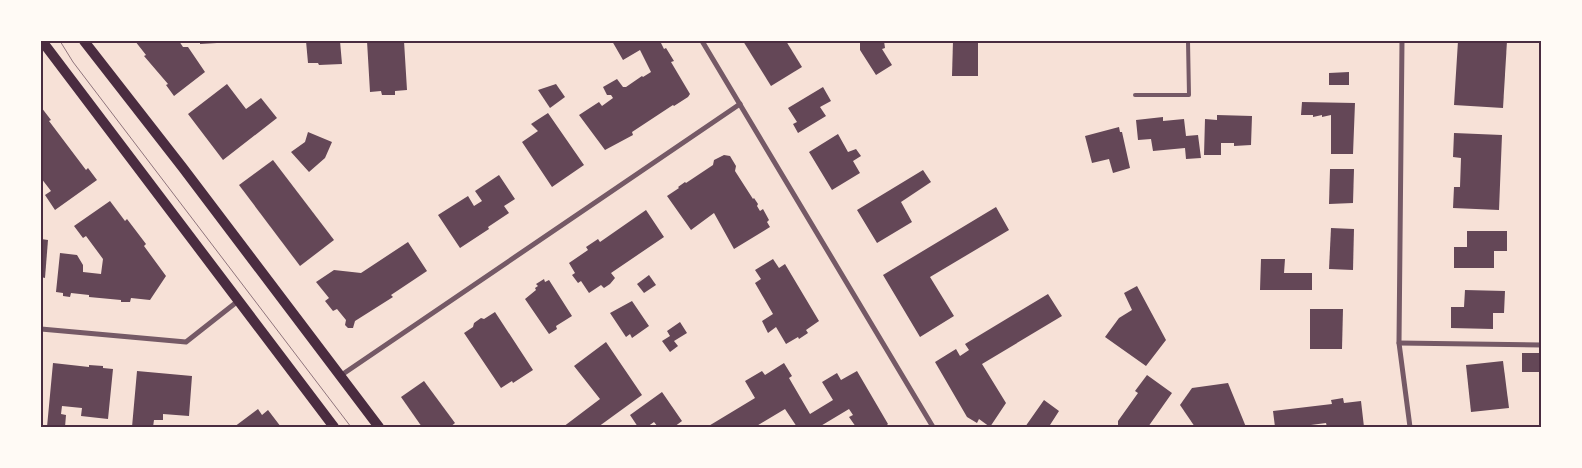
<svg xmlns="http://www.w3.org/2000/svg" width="1582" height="468" viewBox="0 0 1582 468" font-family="'IBM Plex Sans',sans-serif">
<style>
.building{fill:#644757}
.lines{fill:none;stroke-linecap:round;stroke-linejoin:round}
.service{stroke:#755966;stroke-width:4}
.minor{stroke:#755966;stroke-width:5}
.secondary{stroke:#4a2c40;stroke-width:10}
.tram{stroke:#8f747c;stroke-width:1}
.neatline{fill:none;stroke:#4a2c40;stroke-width:2}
</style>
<rect width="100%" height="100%" fill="#f7e1d7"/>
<g class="building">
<path d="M135,41H179L183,47H188L205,72L174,96L166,85L168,84L144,56L146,55Z"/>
<path d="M200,41H217V43L200,44Z"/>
<path d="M306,41H340L342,64L319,65L318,63H308Z"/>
<path d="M367,41H404L407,90L395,91V95H382L381,91L370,92Z"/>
<path d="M612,41H660L664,49L666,48L674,61L671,62L690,94L688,97L674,106L673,105L632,132L633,135L605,150L579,115L599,102L602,106L613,98L611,95H607L603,87L617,79L623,87H626L642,76L643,77L651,72L640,50L623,60Z"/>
<path d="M743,41H786L802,67L771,86Z"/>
<path d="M860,41H884L885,48L882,49L892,65L876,75L860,50Z"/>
<path d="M953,41H978V76H952Z"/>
<path d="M1458,41H1507L1503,108L1454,105Z"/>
<path d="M1349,72V85H1329V73Z"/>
<path d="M227,84L246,109L261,98L277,118L223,160L188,114Z"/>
<path d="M556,84L565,97L550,108L538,90Z"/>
<path d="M823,87L831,101L820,107L826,116L798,133L793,124L797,122L788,108Z"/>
<path d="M1302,102L1355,103L1353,154H1331V115L1322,117V115L1313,117V115H1301Z"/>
<path d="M41,107L51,120L49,121L86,170L88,168L97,180L55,210L45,195L51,191L41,178Z"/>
<path d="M548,113L584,165L552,187L522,142L538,131L531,124Z"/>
<path d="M1217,115L1252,116L1251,145L1234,146V143H1221V155H1204L1205,119L1217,120Z"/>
<path d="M1163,117V121L1184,119L1186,136L1198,135L1201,158L1186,159L1185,148L1153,151L1151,139L1138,140L1136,120Z"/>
<path d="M1119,127L1120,132H1122L1130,168L1113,173L1109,159L1092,163L1085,136Z"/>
<path d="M308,132L332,142L325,158L309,172L291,152L305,142Z"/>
<path d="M1454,133L1502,135L1499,210L1453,208L1454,187H1460L1461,158L1453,157Z"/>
<path d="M838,134L848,152L856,149L861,156L853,161L860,173L832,190L809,152Z"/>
<path d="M724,155L730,156L736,166L735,171L753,199L754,198L758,204L757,206L760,211L763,209L769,220L767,222L770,227L734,249L714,213L691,230L667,196L679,188L678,187L685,182L686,183L713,165L714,160Z"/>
<path d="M273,160L334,240L300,266L239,185Z"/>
<path d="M1330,169H1354L1353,203L1329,204Z"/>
<path d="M923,170L931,182L901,202L912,222L877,243L857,210Z"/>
<path d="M499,175L515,199L504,206L509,213L488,227L489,229L460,248L438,215L468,196L474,206L482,201L475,191Z"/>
<path d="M110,201L125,221L127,219L146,244L144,246L166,276L150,300L131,298L130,302H121V300L89,297V295L71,293L70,297L63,296V293L56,292L60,253L77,255L83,265V272L101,274L103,259L86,236L83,238L74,226Z"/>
<path d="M996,207L1009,230L930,277L954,316L920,337L883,275Z"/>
<path d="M646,210L664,237L611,273L615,278L610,284L604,288L601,285L589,293L581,281L578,283L572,275L575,273L569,263L588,250L586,247L598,239L600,242Z"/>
<path d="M1331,228L1354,229L1353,270L1329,269Z"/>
<path d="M1467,231H1507V251H1494V268H1454V247H1467Z"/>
<path d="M41,239L48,240L45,278L41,277Z"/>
<path d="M408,242L427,271L391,295L393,297L355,321L353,328H348L345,325L346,320L337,309L333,311L325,301L329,298L316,282L334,270L361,273Z"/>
<path d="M773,259L779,268L785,264L819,321L806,330L808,333L799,339L798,337L786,344L776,327L768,333L762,321L773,314L755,283L761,279L755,270Z"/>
<path d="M1261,259H1285L1284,273H1312V290H1260Z"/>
<path d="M649,275L656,285L644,293L637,284Z"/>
<path d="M544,279L545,282L549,280L572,316L556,326L557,329L549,334L525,299L536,290L535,288L538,286L536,284Z"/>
<path d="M1137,286L1166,340L1146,366L1105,337L1119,318L1132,310L1124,293Z"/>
<path d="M1465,290L1505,291L1504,313H1493V329L1451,328V307H1464Z"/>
<path d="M1048,294L1062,316L982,364L1006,403L990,427L979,419L977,423L967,417L935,362L956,349L960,356L969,350L965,344Z"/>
<path d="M632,301L649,326L632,338L630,334L626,337L610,313Z"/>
<path d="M1310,309H1343L1342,349H1310Z"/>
<path d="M495,312L533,370L513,383L512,381L501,388L464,333L473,327L474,323L481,318L484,319Z"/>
<path d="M680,322L687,333L674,341L678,346L670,352L662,341L670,336L667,331Z"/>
<path d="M606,342L642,395L598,427H563L600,399L574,366Z"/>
<rect x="1522" y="353" width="19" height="19"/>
<path d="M1503,361L1509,408L1471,412L1466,365Z"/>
<path d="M53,363L89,367V365L103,366V368L113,369L108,419L81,416L82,408L62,406L61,414L66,415L65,427H47Z"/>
<path d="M784,363L792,376L789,378L810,414L833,400L822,382L837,373L841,380L857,371L888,424L885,427H856L849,417L853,415L849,409L819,427H797L785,409L755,427H707L755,398L745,381L762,371L765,375Z"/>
<path d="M137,371L192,376L189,416L163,414V420H154L153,427H132Z"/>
<path d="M1147,375L1172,393L1148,427H1118V421L1138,393L1135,391Z"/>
<path d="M424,381L455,423L450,427H422L401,397Z"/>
<path d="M1228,383L1246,427H1195L1180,405L1192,388Z"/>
<path d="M662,392L682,421L674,427H658L654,422L647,427H638L630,415Z"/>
<path d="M1343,398L1344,403L1361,401L1364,427H1327L1326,423L1296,427H1275L1273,411L1332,404L1331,400Z"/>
<path d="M1044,400L1059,411L1050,425L1052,427H1025Z"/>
<path d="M258,409L262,415L268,410L281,427H234Z"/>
</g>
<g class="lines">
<path class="service" d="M1135,95H1189L1188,41"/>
<g class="minor">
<path d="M702,41L933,427"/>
<path d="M1402,41L1399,343L1410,427"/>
<path d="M41,329L186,342L238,301"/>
<path d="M1399,343L1541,345"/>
<path d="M340,376L740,104"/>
</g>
<g class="secondary">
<path d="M42,41L334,427"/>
<path d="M84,41L183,168L379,427"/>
</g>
<path class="tram" d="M60,41L73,62L351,427"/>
</g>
<rect width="1582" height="468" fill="none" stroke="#fffaf5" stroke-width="85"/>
<rect x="42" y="42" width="1498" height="384" class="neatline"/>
</svg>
